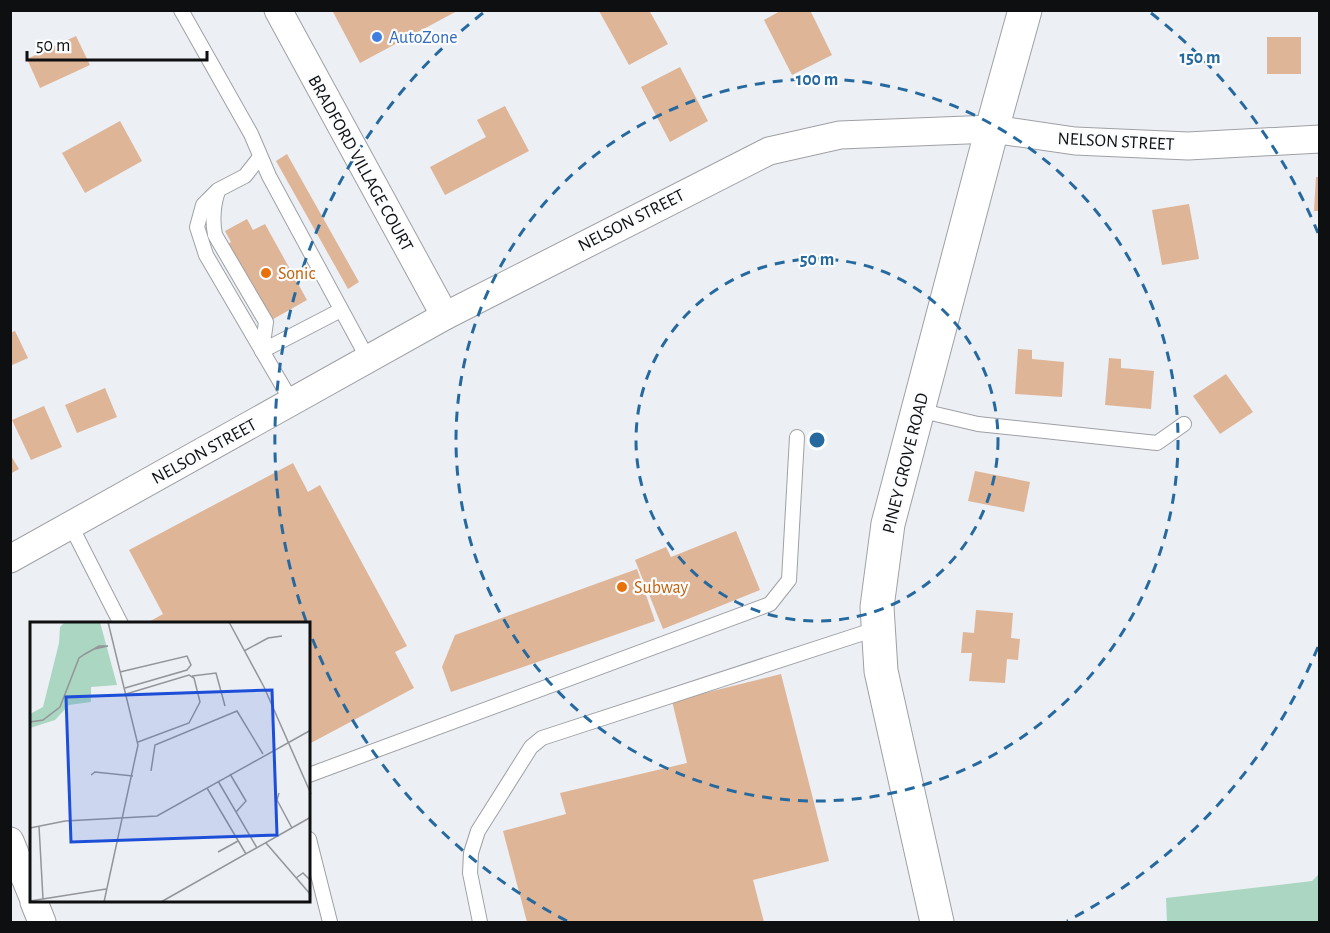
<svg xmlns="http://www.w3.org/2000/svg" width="1330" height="933" viewBox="0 0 1330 933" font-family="'Alegreya Sans',sans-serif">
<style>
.green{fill:#abd6c2}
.building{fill:#dfb598}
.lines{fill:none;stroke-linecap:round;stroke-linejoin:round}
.lane-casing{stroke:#9ea0a5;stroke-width:16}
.street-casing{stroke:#9ea0a5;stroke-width:29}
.secondary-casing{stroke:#9ea0a5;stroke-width:35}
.lane{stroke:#fff;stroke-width:14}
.street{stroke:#fff;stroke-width:27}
.secondary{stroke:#fff;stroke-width:33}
.ring{fill:none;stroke:#26699e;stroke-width:3;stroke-dasharray:10 8}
.shop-dot{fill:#3f7fe0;stroke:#fbfcfe;stroke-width:2}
.food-dot{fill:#e8710a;stroke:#fbfcfe;stroke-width:2}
.labels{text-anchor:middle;stroke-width:4.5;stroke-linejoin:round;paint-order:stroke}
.shop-label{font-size:18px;fill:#366cbe;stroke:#fbfcfe;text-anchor:start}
.street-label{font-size:18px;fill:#0e0f10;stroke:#fbfcfe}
.food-label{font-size:18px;fill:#c56008;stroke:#fbfcfe;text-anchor:start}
.inset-road{fill:none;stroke:#939599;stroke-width:1.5}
.view{fill:#1d4ed8;fill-opacity:0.15;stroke:#1d4ed8;stroke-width:3}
.inset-edge{fill:none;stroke:#0e0f10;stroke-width:3}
.centre{fill:#26699e;stroke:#fbfcfe;stroke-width:3}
.ring-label{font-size:18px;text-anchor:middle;font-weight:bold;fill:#26699e;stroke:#fbfcfe;stroke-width:4.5;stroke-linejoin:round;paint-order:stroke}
</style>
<rect width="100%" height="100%" fill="#eceff4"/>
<path class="green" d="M1319,874V922H1167L1166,898L1312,881Z"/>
<g class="building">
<path d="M332,10H459L360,63Z"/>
<path d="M601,10H649L668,44L629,65L599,11Z"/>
<path d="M782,10H810L832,55L792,75L764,20Z"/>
<path d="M76,36L90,65L40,88L27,59Z"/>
<rect x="1267" y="37" width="34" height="37"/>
<path d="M680,67L708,121L670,142L641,87Z"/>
<path d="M505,106L529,151L445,195L430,167L486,137L477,120Z"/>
<path d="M120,121L142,161L85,193L62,153Z"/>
<path d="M287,154L359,282L348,289L276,161Z"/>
<path d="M1316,177H1320V211H1314Z"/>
<path d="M1189,204L1199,259L1162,265L1152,210Z"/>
<path d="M247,219L253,230L265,224L307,300L268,322L225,246L231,242L225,231Z"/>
<path d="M15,331L28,358L10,366V333Z"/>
<path d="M1018,349L1032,350V359L1064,362L1062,397L1015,394Z"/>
<path d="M1109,358L1121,359V368L1154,371L1151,409L1105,405Z"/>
<path d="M1226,374L1253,412L1220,434L1193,396Z"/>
<path d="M105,388L117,417L77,433L65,405Z"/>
<path d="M44,406L62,447L31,460L12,420Z"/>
<path d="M10,454L19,469L10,474Z"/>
<path d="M293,463L308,492L320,485L407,646L395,652L414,688L309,744V624H145L163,614L129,550Z"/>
<path d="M975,471L1030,482L1024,512L968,501Z"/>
<path d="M736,531L760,590L663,629L635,560L666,547L671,557Z"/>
<path d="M637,569L655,621L451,692L442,667L455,635Z"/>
<path d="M976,610L1013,613L1011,638L1020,639L1018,660L1007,659L1005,683L969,681L972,653H961L963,632L974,633Z"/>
<path d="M781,674L829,861L753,880L764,922H527L503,831L566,814L560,793L687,763L672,701Z"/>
</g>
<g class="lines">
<defs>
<g id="lane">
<path d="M181,10L251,134L269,176L368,359"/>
<path d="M260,157L245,176L218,190L203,205L197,227L206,255L292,402"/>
<path d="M218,191C213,206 212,219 215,235L266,322L262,351"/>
<path d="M262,351L341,310"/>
<path d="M918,410L978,424L1157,443L1184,424"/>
<path d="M71,526L121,624"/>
<path d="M309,775L770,604L789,580L797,437"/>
<path d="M309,839L330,922"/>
<path d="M480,922L470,873L471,853L478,831L531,747L542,738L879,628"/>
</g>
<g id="street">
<path d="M278,10L445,316"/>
<path d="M10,559L445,316L769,151L840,135L992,129L1075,141L1188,146L1320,139"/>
<path d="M10,841L32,895"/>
<path d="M34,902L42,922"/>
</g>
<path id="secondary" d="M937,922L881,671L877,607L888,524L992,129L1025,10"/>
</defs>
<use href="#lane" class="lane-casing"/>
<use href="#street" class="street-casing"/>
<use href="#secondary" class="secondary-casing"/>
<use href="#lane" class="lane"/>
<use href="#street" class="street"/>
<use href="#secondary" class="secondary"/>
</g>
<g class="ring">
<circle cx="817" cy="440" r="181"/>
<circle cx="817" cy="440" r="361"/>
<path d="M1318 647A542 542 0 0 1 1067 921M567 921A542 542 0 0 1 309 630M306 621A542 542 0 0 1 483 13M1151 13A542 542 0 0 1 1318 233"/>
</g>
<circle class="shop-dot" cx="377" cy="37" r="6"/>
<g class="food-dot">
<circle cx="266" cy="273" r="6"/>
<circle cx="622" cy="587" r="6"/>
</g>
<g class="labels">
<g class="shop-label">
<text x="389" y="43">AutoZone</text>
</g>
<g class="street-label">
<text transform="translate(1116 141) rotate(3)" y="6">NELSON STREET</text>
<text transform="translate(361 163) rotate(61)" y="6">BRADFORD VILLAGE COURT</text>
<text transform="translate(631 220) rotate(-27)" y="6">NELSON STREET</text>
<text transform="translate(204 451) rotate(-29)" y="6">NELSON STREET</text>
<text transform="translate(905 463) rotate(-76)" y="6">PINEY GROVE ROAD</text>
</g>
<g class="food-label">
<text x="278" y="279">Sonic</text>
<text x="634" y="593">Subway</text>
</g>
</g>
<g transform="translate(30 622)">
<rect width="280" height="280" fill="#eceff4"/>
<path d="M35,0H70L87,63L61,65V80L39,83L25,98L0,106V92L13,85L29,21L30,5Z" fill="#abd6c2"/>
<path class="inset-road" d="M199,0L234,65L281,172M214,29L238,16L252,14M90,50L157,34L161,43L157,48L95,66M162,54L186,51L195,84M96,72L159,53L164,56L170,80L159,101L108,120M0,100L13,98L30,85L49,36L55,32L64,27L69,24H78L64,27M121,149L125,123L207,89L233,132M200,152L216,179L206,190M61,153L65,150L103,154M188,159L227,226M177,166L216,232M249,171L247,178L262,206M9,204L13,277M0,206L35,199L127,194L281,108M236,221L281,273M188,230L208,219M266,256L273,251L281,259M0,279L76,267M74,280L108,123L78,0M131,280L281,195"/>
<path class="view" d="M242,68L247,213L41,220L36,75Z"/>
<rect width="280" height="280" class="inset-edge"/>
</g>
<circle cx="817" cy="440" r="9" class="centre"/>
<g class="ring-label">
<text x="1200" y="63">150 m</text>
<text x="817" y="85">100 m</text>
<text x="817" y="265">50 m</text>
</g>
<rect width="1330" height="933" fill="none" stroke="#0e0f10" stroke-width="24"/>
<path d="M27 51v9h180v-9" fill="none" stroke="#0e0f10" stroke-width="3"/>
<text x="36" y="51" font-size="18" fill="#0e0f10" stroke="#fbfcfe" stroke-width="4.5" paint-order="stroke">50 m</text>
</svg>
